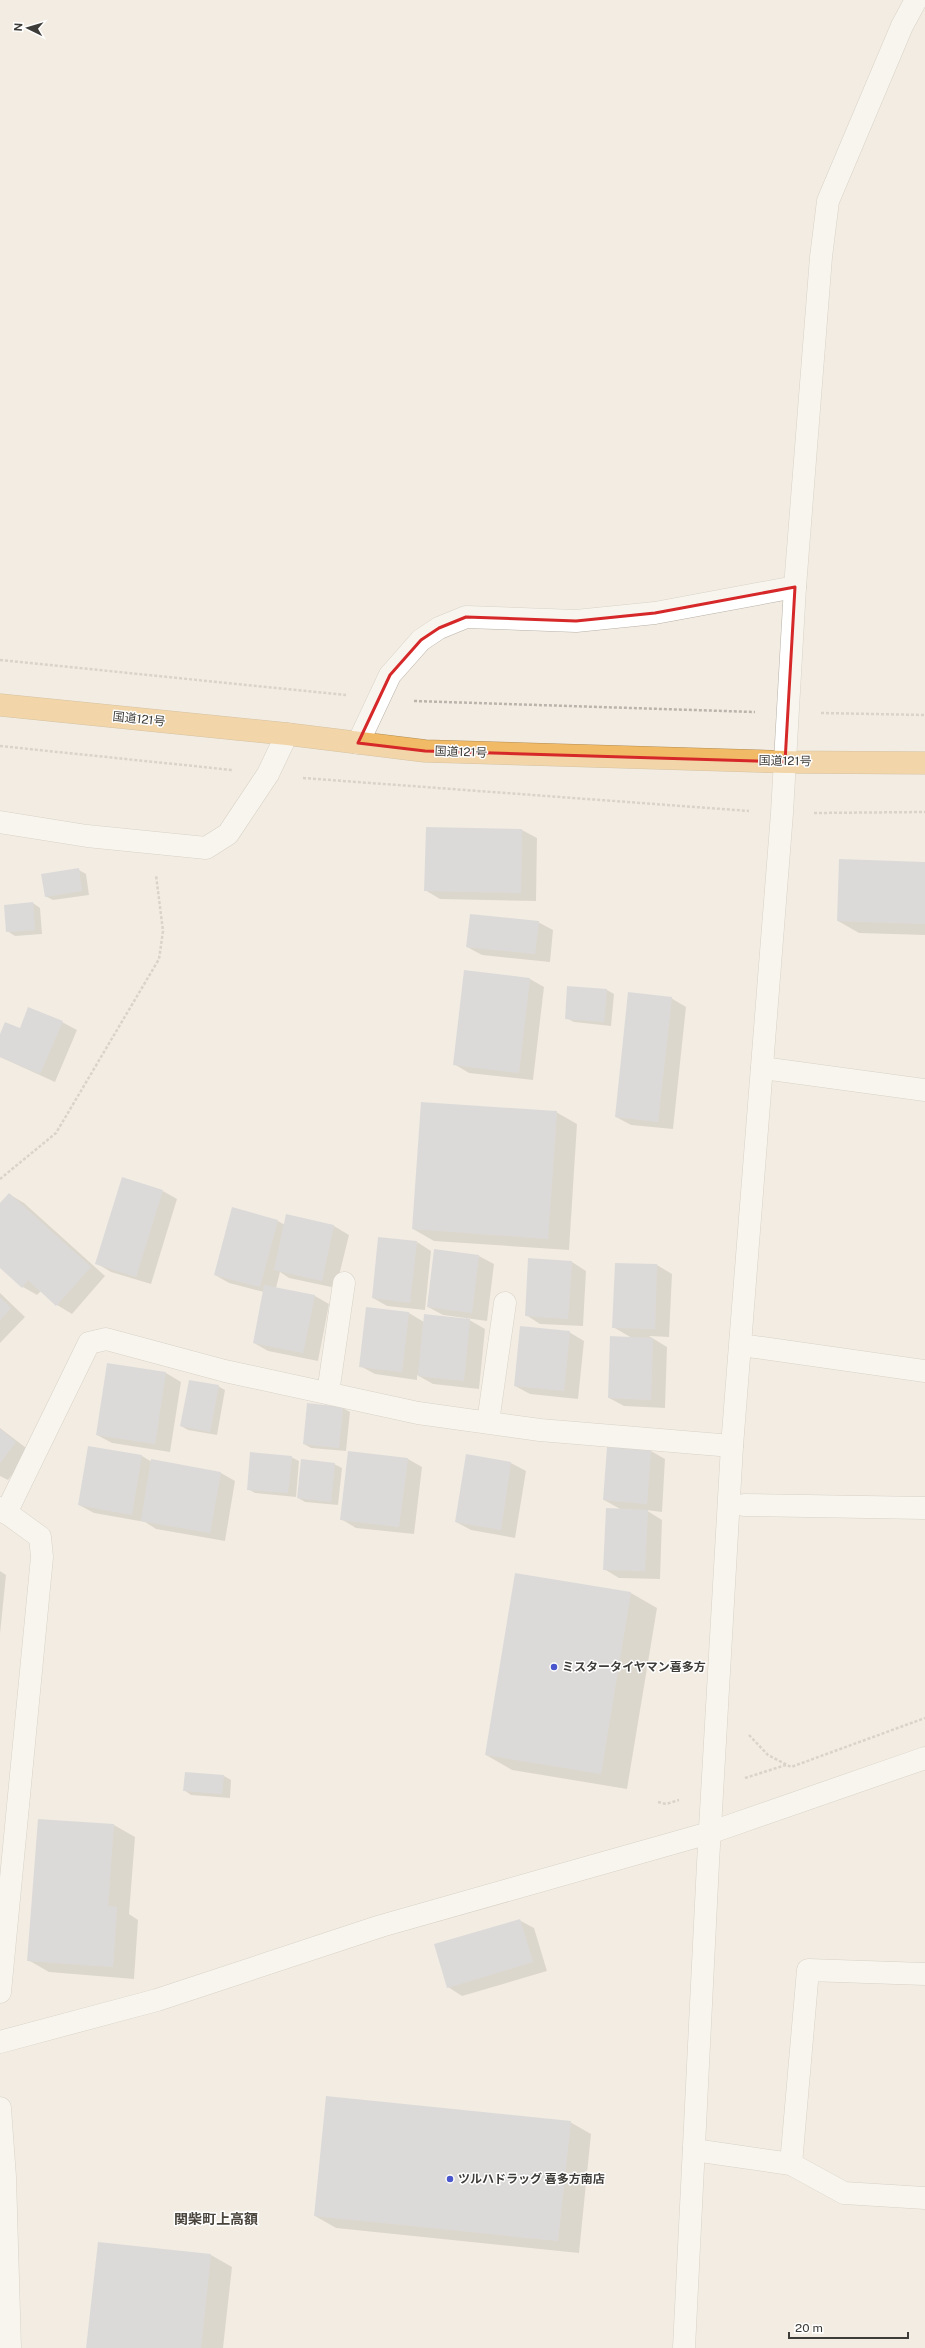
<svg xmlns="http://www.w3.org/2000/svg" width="925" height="2348" viewBox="0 0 925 2348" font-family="'Public Sans','Noto Sans JP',sans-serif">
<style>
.shadow{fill:#0003}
.building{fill:#c1c4cf}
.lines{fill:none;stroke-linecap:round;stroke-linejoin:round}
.minor-casing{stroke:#b8b1a7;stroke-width:23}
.highway-casing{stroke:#b28e56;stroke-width:23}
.path{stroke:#bab4ac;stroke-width:2.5;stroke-dasharray:3 2;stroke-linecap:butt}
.minor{stroke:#fff;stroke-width:22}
.highway{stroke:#f1ba66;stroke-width:22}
.marked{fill:none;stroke:#d62828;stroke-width:3;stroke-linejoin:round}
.poi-dot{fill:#4a57cc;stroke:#fff;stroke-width:1.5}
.labels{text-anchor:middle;stroke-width:3;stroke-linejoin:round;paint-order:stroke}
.street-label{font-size:12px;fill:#3e3c38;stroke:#fff}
.poi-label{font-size:12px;font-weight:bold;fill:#3e3c38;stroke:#fff;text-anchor:start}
.quarter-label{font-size:14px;font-weight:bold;fill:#4a443c;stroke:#fff}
</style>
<rect width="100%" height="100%" fill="#f3ece2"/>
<g class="shadow">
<path d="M427,828L522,830L537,838L536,901L440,899L425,890Z"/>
<path d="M925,863V935L859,933L838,921Z"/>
<path d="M79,870L86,874L89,895L53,900L45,896Z"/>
<path d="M33,903L40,908L42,934L15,936L7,931Z"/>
<path d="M538,922L553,930L550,962L482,955L467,947Z"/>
<path d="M530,979L544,987L533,1080L469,1073L454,1064Z"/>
<path d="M607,990L614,994L611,1026L574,1022L566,1018Z"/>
<path d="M671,998L686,1007L673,1129L631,1125L616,1117Z"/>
<path d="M62,1022L77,1030L55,1082L0,1057V1037Z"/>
<path d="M556,1112L577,1124L569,1250L434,1241L413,1229Z"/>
<path d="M163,1191L177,1199L151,1284L111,1272L96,1263Z"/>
<path d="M9,1194L24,1203L105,1276L72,1314L57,1305L41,1291L37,1295L23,1287L0,1266V1204Z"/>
<path d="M287,1215L334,1226L349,1235L336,1288L289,1278L280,1272L276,1288L315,1296L329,1304L318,1361L268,1351L254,1343L264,1292L229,1283L215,1275L278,1221L285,1225Z"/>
<path d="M417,1242L431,1251L425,1310L387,1306L373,1298Z"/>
<path d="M479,1256L494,1264L487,1321L443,1315L428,1307Z"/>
<path d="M572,1262L586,1271L583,1326L540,1324L526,1315Z"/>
<path d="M616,1264L657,1265L672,1274L669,1337L649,1336L667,1347L665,1408L624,1406L609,1398L632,1338L613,1327Z"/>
<path d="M0,1293L25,1317L0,1343Z"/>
<path d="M367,1308L409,1313L424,1322L466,1320V1318L485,1329L479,1389L433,1384L417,1375V1380L375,1374L360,1366Z"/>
<path d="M569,1332L584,1341L578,1399L530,1394L515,1386Z"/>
<path d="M108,1364L166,1373L181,1382L170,1452L112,1443L97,1435Z"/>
<path d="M218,1386L225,1390L217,1435L188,1430L181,1426Z"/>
<path d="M343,1408L350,1412L346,1451L311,1448L304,1444Z"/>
<path d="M0,1428L30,1451L8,1480L0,1476Z"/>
<path d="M89,1447L142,1456L152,1462L221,1473L235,1481L225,1541L156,1529L145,1522L94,1513L79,1505Z"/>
<path d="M651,1451L665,1459L662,1512L646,1510L662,1520L660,1579L619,1578L604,1569L622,1510L604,1500Z"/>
<path d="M467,1455L511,1463L526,1471L515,1538L471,1530L456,1522Z"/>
<path d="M291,1457L299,1461L296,1497L255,1493L248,1489Z"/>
<path d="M408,1459L422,1467L414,1534L356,1528L341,1519Z"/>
<path d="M334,1464L342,1468L338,1505L305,1502L298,1498Z"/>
<path d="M0,1571L6,1575L0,1634Z"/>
<path d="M516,1574L631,1593L657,1608L627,1789L512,1770L486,1755Z"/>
<path d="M224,1776L231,1780L230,1798L191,1795L184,1790Z"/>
<path d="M114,1825L135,1837L129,1914L138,1920L134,1979L49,1972L28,1960Z"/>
<path d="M519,1920L534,1928L547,1971L462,1996L448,1987Z"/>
<path d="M570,2122L591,2134L579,2253L336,2228L315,2216Z"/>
<path d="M99,2243L211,2255L232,2267L223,2348H87Z"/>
</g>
<g class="building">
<path d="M426,827L522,829L521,893L424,891Z"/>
<path d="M839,859L925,862V924L837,921Z"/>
<path d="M79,868L82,891L45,897L41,874Z"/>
<path d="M33,902L35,930L6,932L4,905Z"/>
<path d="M470,914L539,921L535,954L466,947Z"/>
<path d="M464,970L530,978L519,1073L453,1065Z"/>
<path d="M567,986L607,989L604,1022L565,1019Z"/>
<path d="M628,992L672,997L658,1122L615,1117Z"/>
<path d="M28,1007L63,1021L40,1074L0,1057V1034L5,1022L20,1028Z"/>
<path d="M421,1102L557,1111L548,1239L412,1229Z"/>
<path d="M122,1177L163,1190L136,1277L95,1264Z"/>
<path d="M9,1193L91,1267L56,1306L28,1280L22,1288L0,1268V1203Z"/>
<path d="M232,1207L278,1220L260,1287L214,1275Z"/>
<path d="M286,1214L334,1225L322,1281L274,1270Z"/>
<path d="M378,1237L417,1241L410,1303L372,1298Z"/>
<path d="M434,1249L479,1255L472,1313L427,1307Z"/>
<path d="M528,1258L572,1261L568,1319L525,1316Z"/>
<path d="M615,1263L657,1264L655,1329L612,1328Z"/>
<path d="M264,1285L315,1295L303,1353L253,1343Z"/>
<path d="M0,1297L11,1308L0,1320Z"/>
<path d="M366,1307L409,1312L402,1372L359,1367Z"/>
<path d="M424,1314L470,1319L464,1381L418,1376Z"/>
<path d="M520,1326L570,1331L564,1391L514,1386Z"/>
<path d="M610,1336L653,1338L651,1400L608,1398Z"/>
<path d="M107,1363L166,1372L155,1444L96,1435Z"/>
<path d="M189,1380L219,1385L210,1432L180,1426Z"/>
<path d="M307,1403L343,1407L339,1448L303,1444Z"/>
<path d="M0,1429L16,1442L0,1463Z"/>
<path d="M88,1446L142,1455L132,1515L78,1505Z"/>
<path d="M607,1447L651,1450L647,1504L603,1500Z"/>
<path d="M348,1451L408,1458L399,1527L340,1520Z"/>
<path d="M250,1452L292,1456L288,1493L247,1490Z"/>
<path d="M466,1454L511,1462L501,1530L455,1522Z"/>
<path d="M151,1459L221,1472L210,1533L141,1521Z"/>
<path d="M301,1459L335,1463L331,1502L297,1498Z"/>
<path d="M606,1508L648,1510L645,1571L603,1570Z"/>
<path d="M515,1573L631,1592L601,1774L485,1755Z"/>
<path d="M185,1772L224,1775L222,1794L183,1791Z"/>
<path d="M38,1819L114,1824L108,1906L117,1907L113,1967L27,1961Z"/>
<path d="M520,1919L533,1962L447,1988L434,1944Z"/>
<path d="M326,2096L571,2121L558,2241L314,2216Z"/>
<path d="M98,2242L211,2254L201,2348H86Z"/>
</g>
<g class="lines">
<defs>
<g id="minor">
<path d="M358,743L390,675L421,640L439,628L466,617L576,621L655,613L795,587"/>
<path d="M0,822L87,836L206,848L228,834L268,774L287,734"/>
<path d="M762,1068L925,1090"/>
<path d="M741,1345L925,1371"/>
<path d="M328,1393L344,1283"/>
<path d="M488,1422L505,1303"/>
<path d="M744,1505L925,1508"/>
<path d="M0,1508L40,1537L42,1557L0,1992"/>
<path d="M6,1513L89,1343L106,1339L225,1371L418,1413L540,1430L732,1446"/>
<path d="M0,2042L157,2000L381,1926L709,1833L925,1758"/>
<path d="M0,2108L5,2177L10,2348"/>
<path d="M694,2150L791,2164L844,2193L925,2198"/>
<path d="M791,2164L808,1970L925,1974"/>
<path d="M684,2348L708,1863L732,1446L782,813L795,587L821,257L828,201L902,26L916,0"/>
</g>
<path id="highway" d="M0,705L287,734L425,751L785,762L925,763"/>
</defs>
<use href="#minor" class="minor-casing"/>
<use href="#highway" class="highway-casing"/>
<g class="path">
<path d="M0,660L346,695"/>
<path d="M414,701L755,712"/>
<path d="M821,713L925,715"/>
<path d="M0,746L232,770"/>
<path d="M303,778L749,811"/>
<path d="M814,813L925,812"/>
<path d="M0,1179L56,1133L159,959L163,931L156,875"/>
<path d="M749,1735L768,1755L791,1767L925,1718"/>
<path d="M745,1778L786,1765"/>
<path d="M658,1802L666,1804L679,1800"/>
</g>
<use href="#minor" class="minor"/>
<use href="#highway" class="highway"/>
</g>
<path d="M0 0H925V2348H0ZM795,587L785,762L425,751L358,743L390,675L421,640L439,628L466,617L576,621L655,613Z" fill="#f3ece2" fill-opacity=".55" fill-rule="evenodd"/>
<path class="marked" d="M795,587L785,762L425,751L358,743L390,675L421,640L439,628L466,617L576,621L655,613Z"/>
<g class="poi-dot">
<circle cx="554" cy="1667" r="4"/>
<circle cx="450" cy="2179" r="4"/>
</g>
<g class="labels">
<g class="street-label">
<text transform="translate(139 719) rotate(6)" y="4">国道121号</text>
<text transform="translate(461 752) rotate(2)" y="4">国道121号</text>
<text transform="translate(785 761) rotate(1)" y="4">国道121号</text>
</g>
<g class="poi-label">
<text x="562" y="1671">ミスタータイヤマン喜多方</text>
<text x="458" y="2183">ツルハドラッグ 喜多方南店</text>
</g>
<g class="quarter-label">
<text x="216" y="2224">関柴町上高額</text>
</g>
</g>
<g transform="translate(28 28) rotate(275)" stroke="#ffffff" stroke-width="3" paint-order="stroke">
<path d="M0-3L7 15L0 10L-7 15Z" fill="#3e3c38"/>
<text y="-6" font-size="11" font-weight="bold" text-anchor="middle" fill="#3e3c38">N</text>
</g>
<path d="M789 2332v6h119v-6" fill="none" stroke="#3e3c38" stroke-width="2"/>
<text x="795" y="2332" font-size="12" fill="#3e3c38" stroke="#ffffff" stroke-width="3" paint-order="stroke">20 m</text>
</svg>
